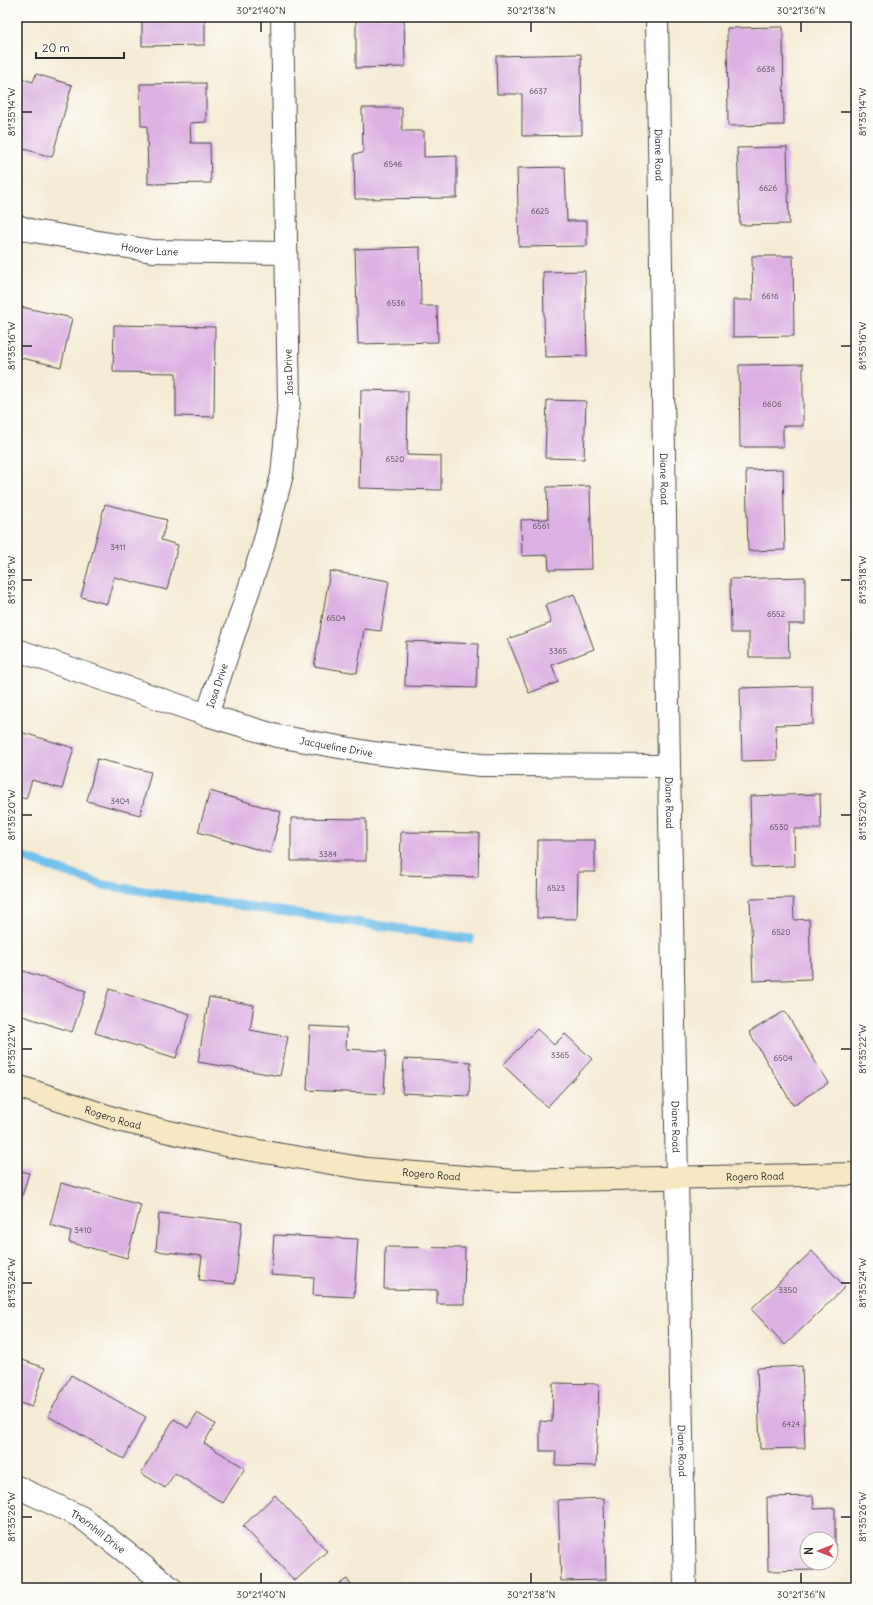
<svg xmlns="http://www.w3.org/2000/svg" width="873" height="1605" viewBox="0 0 873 1605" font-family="Delius,sans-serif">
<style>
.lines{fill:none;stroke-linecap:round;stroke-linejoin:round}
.stream{stroke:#71bfeb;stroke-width:9}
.building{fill:#dcb0e2}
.street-casing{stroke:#494844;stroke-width:24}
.secondary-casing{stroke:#494844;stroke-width:24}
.street{stroke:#fff;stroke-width:22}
.secondary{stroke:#f7e8c3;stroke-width:22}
.ticks{fill:none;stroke:#2b2b2b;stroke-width:1.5}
.labels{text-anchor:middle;stroke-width:3;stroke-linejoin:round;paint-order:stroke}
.number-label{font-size:8px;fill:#574c59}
.street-label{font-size:10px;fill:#2b2b2b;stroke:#fdfcf7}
.neatline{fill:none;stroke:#2b2b2b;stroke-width:1.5}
.ticks-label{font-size:10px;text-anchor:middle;fill:#2b2b2b}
</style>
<rect width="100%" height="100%" fill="#fdfcf7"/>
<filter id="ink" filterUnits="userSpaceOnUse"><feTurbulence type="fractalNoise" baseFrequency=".025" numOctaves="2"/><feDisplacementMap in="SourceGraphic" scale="8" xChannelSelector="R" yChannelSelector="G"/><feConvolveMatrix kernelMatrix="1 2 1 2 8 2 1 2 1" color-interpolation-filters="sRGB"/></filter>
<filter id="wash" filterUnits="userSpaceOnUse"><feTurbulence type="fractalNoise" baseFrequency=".012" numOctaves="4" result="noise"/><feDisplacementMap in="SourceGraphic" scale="16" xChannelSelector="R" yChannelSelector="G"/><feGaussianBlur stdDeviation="0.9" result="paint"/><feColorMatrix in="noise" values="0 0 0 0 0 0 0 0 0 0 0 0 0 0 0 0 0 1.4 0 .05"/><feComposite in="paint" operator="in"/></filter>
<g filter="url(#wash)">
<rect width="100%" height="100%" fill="#f5ebd5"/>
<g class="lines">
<path class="stream" d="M17,855L103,885L470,939"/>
</g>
<g id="blocks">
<g class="building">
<path d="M142,17H205V45L142,46Z"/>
<path d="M356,17H404L405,67L356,68Z"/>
<path d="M783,27L784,125L728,126L727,28Z"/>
<path d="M581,54L582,135L522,136V94H497L496,56Z"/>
<path d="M36,74L72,85L52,157L17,147V77L33,82Z"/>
<path d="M206,83V122L190,123L191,143H210L211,183L148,184L147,126H141L140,84Z"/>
<path d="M362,108H402V131H424V157L457,156V198L355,199L354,154L363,153Z"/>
<path d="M787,147L789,224L740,225L737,148Z"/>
<path d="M565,167L567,221H587V246L519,247L517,168Z"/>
<path d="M420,247L421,306H437L438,342L358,344L355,249Z"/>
<path d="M752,256H793L794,336L733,337V300H753Z"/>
<path d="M585,271L587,356L545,357L543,272Z"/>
<path d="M17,306L72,318L61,367L17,357Z"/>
<path d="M114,325L215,327L214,417L176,416V373L113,372Z"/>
<path d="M803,364V426H783V447H740L739,365Z"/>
<path d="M361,390L408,391L407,455L441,456V490L359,488Z"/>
<path d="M547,400L586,401L584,459L545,458Z"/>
<path d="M783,469L785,550L748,551L746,470Z"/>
<path d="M590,486L592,569L549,570L548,555L522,556L521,520L548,519L547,487Z"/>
<path d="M105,504L167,520L161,540L178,545L167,590L114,577L107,604L81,597Z"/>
<path d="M330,571L389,581L381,631L364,629L357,673L314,666Z"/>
<path d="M805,577V624H788L789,657H749V633H731L730,579Z"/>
<path d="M574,594L594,649L552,665L558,682L529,693L508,639L551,623L545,605Z"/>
<path d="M406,641L478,644L476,688L405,686Z"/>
<path d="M812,686L813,724L776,725L777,760L742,761L740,688Z"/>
<path d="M17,731L74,748L62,789L32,780L26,799L17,796Z"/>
<path d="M97,759L151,772L140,815L87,801Z"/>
<path d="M210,791L281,812L270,853L198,832Z"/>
<path d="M820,794L821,829H794L795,866L752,867L750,796Z"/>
<path d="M291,818L366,819V861H291Z"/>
<path d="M401,832L479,833L478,877L400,875Z"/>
<path d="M538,840H595V872H578L577,919L537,918Z"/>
<path d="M793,898L794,920L809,919L811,979L753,981L750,899Z"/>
<path d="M17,969L86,991L72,1032L17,1014Z"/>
<path d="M109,989L190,1014L176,1058L95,1033Z"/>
<path d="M209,997L254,1005L250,1030L288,1037L280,1076L198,1062Z"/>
<path d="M785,1011L828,1083L793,1105L749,1032Z"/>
<path d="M310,1026L347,1028L346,1049L386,1051L384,1094L307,1090Z"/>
<path d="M537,1029L554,1045L565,1034L592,1059L547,1107L503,1065Z"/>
<path d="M404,1059L471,1062L469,1096L402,1093Z"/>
<path d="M17,1170L29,1173L17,1212Z"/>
<path d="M61,1183L141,1205L127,1258L69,1242L71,1231L50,1225Z"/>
<path d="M159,1213L242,1222L235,1284L199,1280L202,1256L156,1251Z"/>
<path d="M274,1235L358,1239L354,1297L313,1295L314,1278L271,1275Z"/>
<path d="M385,1247L465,1248L464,1304H437V1290L384,1289Z"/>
<path d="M812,1251L845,1287L785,1345L751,1309Z"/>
<path d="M17,1358L45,1368L32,1407L17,1402Z"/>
<path d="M802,1366L805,1448L760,1449L757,1368Z"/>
<path d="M71,1375L146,1417L124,1459L48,1416Z"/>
<path d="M553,1383L599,1384L596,1466L555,1465L556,1451H540V1421L552,1422Z"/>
<path d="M197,1413L215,1424L204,1443L245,1468L223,1503L175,1473L165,1488L141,1473L174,1419L188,1428Z"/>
<path d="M275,1495L327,1551L295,1581L243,1526Z"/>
<path d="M813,1496L814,1509L835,1508V1548H831V1539H807V1563H814L815,1570L768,1571L767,1497Z"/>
<path d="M604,1498L606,1580L561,1581L558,1500Z"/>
<path d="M347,1579L353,1588H333Z"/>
<path d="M17,1584L26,1588H17Z"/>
</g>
</g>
</g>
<g filter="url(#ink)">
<use href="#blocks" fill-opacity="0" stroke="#494844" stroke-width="1"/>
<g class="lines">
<defs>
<g id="street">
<path id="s1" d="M657,17L669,766L685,1588"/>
<path id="s2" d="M17,226L33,231L152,251L285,253"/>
<path id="s3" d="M17,650L207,715L277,736L373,753L481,765L669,766"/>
<path id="s4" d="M207,715L263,547L282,475L289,402L282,17"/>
<path id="s5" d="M17,1487L81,1517L171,1588"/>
</g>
<g id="secondary">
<path id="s6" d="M17,1086L122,1121L235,1147L367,1169L514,1181L856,1174"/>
</g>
</defs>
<use href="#street" class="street-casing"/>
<use href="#secondary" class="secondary-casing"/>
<use href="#street" class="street"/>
<use href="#secondary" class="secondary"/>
</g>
</g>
<path class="ticks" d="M261,22V32M531,22V32M801,22V32M22,112H32M841,112H851M22,346H32M841,346H851M22,580H32M841,580H851M22,815H32M841,815H851M22,1049H32M841,1049H851M22,1283H32M841,1283H851M22,1517H32M841,1517H851M261,1573V1583M531,1573V1583M801,1573V1583"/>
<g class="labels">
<g class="number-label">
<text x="766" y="72">6638</text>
<text x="538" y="94">6637</text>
<text x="393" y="167">6546</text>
<text x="768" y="191">6626</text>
<text x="540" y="214">6625</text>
<text x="770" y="299">6616</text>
<text x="396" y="306">6536</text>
<text x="772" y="407">6606</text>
<text x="395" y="462">6520</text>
<text x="541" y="529">6561</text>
<text x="118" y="550">3411</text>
<text x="776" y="617">6552</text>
<text x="336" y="621">6504</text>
<text x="558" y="654">3365</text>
<text x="120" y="804">3404</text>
<text x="779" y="830">6530</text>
<text x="328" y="857">3384</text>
<text x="556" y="891">6523</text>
<text x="781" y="935">6520</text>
<text x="560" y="1058">3365</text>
<text x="783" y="1061">6504</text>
<text x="83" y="1233">3410</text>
<text x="788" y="1293">3350</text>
<text x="791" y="1427">6424</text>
</g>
<g class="street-label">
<text dy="4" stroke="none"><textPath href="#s1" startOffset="138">Diane Road</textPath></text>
<text dy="4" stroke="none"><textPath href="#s2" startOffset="135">Hoover Lane</textPath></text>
<text transform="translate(288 372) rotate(-92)" y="4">Iosa Drive</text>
<text dy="4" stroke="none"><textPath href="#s1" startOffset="462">Diane Road</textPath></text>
<text dy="4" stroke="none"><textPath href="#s4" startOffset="31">Iosa Drive</textPath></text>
<text dy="4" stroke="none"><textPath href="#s3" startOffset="334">Jacqueline Drive</textPath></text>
<text dy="4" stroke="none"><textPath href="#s1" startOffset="786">Diane Road</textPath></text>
<text dy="4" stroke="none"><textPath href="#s6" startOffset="101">Rogero Road</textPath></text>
<text dy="4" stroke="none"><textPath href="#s1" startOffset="1110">Diane Road</textPath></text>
<text dy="4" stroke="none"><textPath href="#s6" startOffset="425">Rogero Road</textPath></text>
<text dy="4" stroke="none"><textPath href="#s6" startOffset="749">Rogero Road</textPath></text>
<text dy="4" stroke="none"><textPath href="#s1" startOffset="1434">Diane Road</textPath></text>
<text dy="4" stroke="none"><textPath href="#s5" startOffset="93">Thornhill Drive</textPath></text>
</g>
</g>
<rect width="873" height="1605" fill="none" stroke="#fdfcf7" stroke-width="44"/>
<g transform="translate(819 1551) rotate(270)"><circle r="19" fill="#fdfcf7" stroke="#a9a8a5"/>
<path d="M0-3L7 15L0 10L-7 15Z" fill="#d1495b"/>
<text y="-6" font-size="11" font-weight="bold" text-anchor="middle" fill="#2b2b2b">N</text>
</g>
<path d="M36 52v6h88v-6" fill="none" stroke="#2b2b2b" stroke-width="2"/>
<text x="42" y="52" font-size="12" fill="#2b2b2b" stroke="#fdfcf7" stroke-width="3" paint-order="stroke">20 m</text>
<rect x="22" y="22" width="829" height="1561" class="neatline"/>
<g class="ticks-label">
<text x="261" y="14">30°21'40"N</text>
<text x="531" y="14">30°21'38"N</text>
<text x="801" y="14">30°21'36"N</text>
<text transform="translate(862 112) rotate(-90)" y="4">81°35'14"W</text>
<text transform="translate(11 112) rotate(-90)" y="4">81°35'14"W</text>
<text transform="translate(862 346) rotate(-90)" y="4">81°35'16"W</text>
<text transform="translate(11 346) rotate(-90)" y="4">81°35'16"W</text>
<text transform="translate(862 580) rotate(-90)" y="4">81°35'18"W</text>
<text transform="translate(11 580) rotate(-90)" y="4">81°35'18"W</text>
<text transform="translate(862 815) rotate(-90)" y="4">81°35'20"W</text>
<text transform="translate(11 815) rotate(-90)" y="4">81°35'20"W</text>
<text transform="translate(11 1049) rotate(-90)" y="4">81°35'22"W</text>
<text transform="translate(862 1049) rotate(-90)" y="4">81°35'22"W</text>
<text transform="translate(11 1283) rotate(-90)" y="4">81°35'24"W</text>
<text transform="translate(862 1283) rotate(-90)" y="4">81°35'24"W</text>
<text transform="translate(11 1517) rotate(-90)" y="4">81°35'26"W</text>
<text transform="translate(862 1517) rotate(-90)" y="4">81°35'26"W</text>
<text x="261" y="1598">30°21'40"N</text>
<text x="531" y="1598">30°21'38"N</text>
<text x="801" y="1598">30°21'36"N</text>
</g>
</svg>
